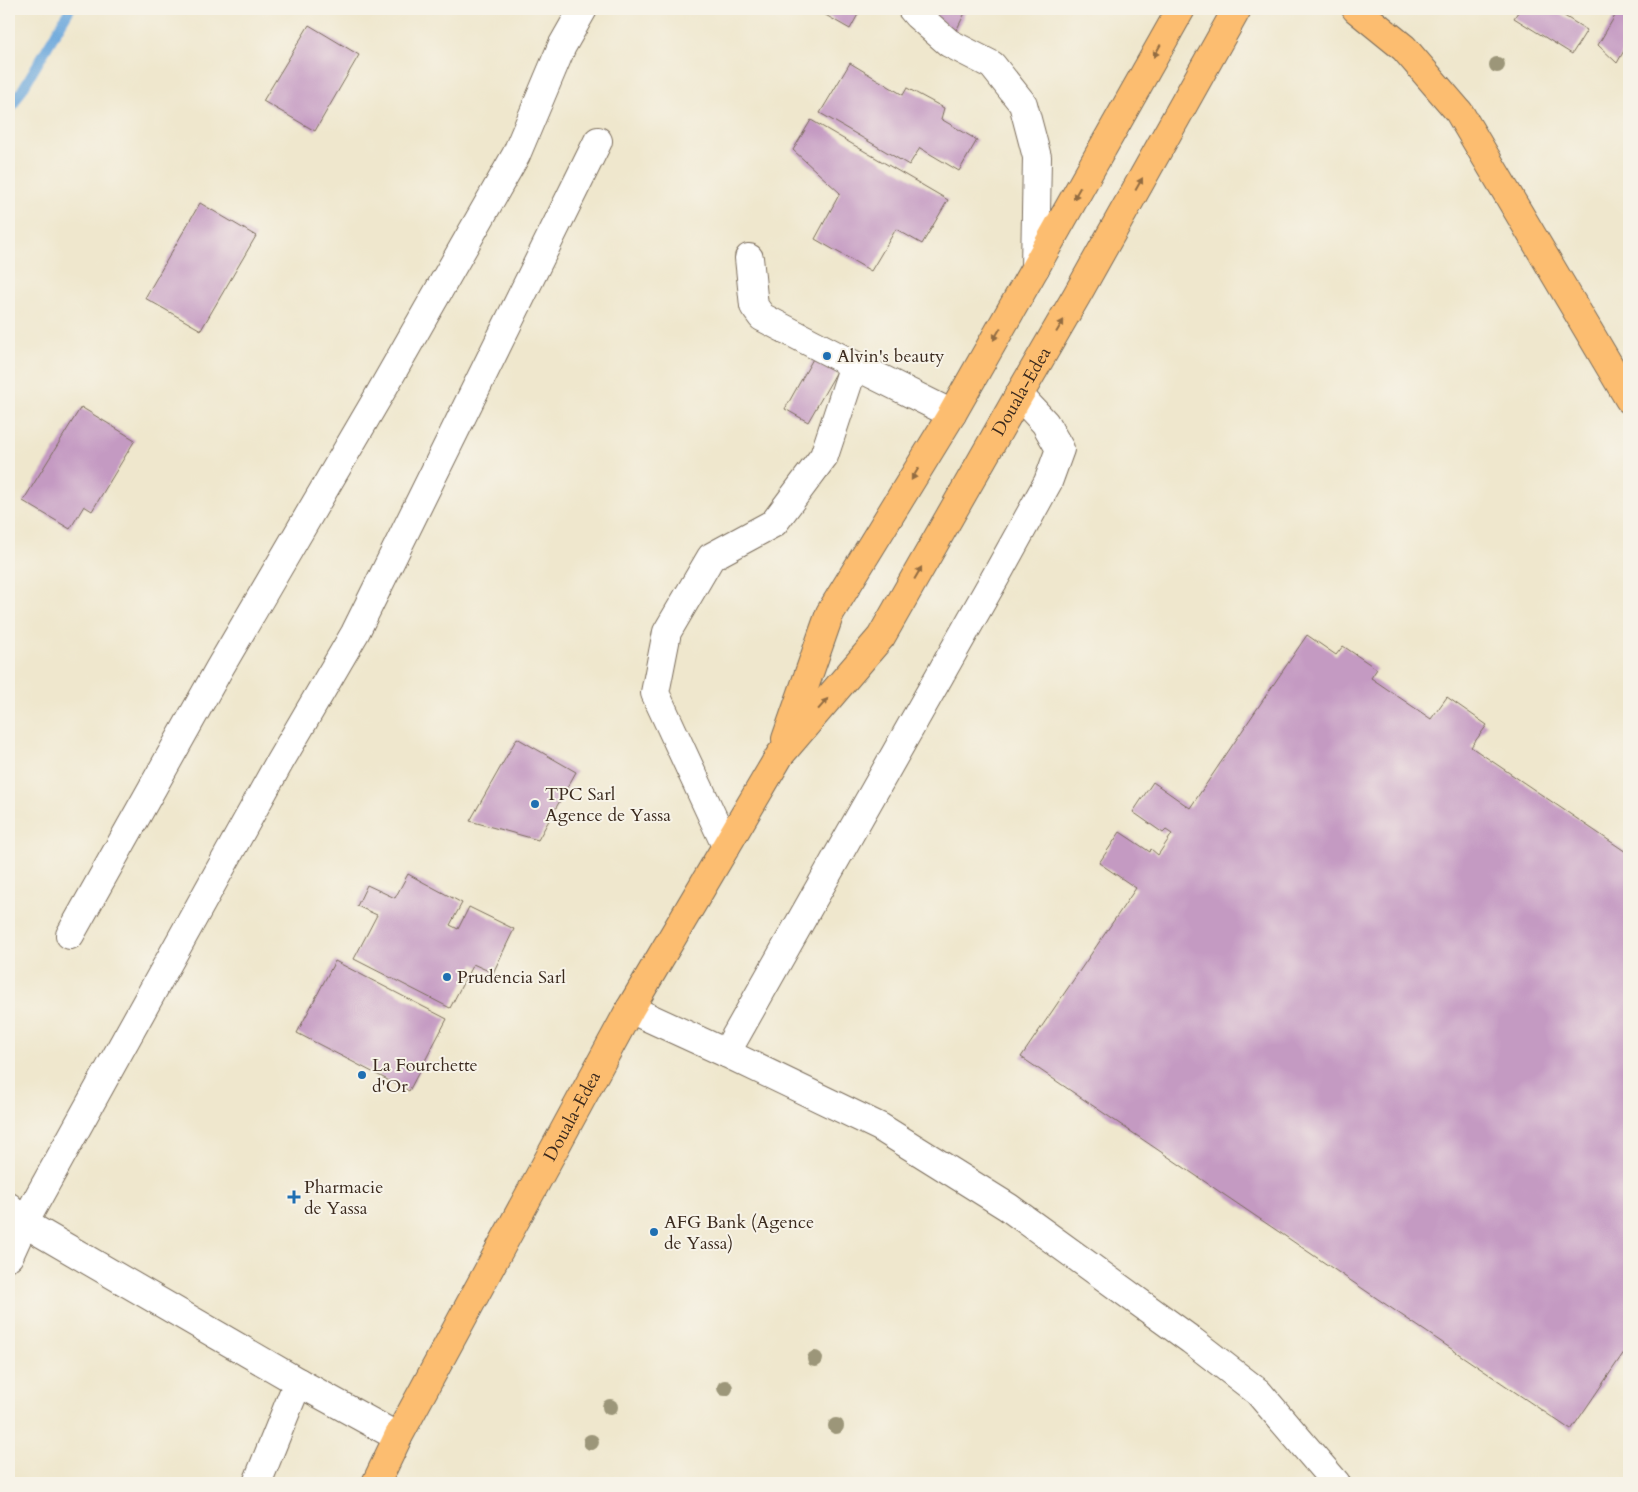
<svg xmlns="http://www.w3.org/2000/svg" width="1638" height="1492" viewBox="0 0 1638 1492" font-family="Cardo,serif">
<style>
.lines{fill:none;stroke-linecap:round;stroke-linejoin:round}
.stream{stroke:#6ba7dc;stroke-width:10}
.building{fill:#c49ac2}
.minor-casing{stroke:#7a6c5b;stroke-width:30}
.major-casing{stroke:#7a6c5b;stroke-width:30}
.highway-casing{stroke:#7a6c5b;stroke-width:30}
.minor{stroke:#fff;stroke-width:28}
.major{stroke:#fcbd6f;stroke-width:28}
.highway{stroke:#fcbd6f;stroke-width:28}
.tree{fill:#9c9679}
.oneway{fill:#926c42}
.poi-dot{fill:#1f6fb2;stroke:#f7f3e8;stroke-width:2}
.labels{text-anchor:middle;stroke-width:4;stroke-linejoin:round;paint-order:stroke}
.poi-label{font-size:18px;fill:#3b2a1e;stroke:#f7f3e8;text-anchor:start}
.street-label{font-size:18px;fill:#3b2a1e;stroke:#f7f3e8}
</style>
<rect width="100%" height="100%" fill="#f7f3e8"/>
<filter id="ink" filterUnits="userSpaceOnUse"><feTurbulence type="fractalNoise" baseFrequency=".02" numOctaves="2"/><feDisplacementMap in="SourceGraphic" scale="10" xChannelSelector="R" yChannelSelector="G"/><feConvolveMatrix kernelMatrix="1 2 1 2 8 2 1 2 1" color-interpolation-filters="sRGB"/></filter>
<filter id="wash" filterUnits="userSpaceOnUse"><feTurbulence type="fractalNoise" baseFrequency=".0096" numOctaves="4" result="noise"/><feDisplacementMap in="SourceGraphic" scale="20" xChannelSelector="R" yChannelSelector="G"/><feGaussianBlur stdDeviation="1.12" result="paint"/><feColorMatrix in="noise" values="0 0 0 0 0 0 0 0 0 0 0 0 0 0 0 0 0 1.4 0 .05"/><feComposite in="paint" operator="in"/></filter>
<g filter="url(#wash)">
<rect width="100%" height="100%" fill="#efe7cd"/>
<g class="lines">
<path class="stream" d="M9,112L70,9"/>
</g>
<g id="blocks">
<g class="building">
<path d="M815,9H861L850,29Z"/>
<path d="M933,9H967L955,33L935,16Z"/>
<path d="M1520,9H1553L1587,30L1572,54L1514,18Z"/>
<path d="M1619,9H1629V42L1617,63L1598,45Z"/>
<path d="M309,25L359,55L315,131L263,101Z"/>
<path d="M850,63L903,95L907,88L944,108L941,119L977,140L959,171L920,148L909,165L820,113Z"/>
<path d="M811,120L948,200L922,244L896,229L871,271L815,239L840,193L793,150Z"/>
<path d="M200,203L256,236L201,330L145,298Z"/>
<path d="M819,348L843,361L808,422L785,409Z"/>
<path d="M81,407L135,440L92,511L84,506L70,529L23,501Z"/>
<path d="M1307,635L1336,655L1343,646L1377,669L1371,678L1431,719L1447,697L1487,725L1471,747L1629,854V1345L1571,1430L1021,1057L1136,888L1099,863L1120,832L1150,852L1151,849L1158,855L1172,834L1166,830L1163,833L1133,812L1153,782L1190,808Z"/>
<path d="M517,738L576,772L538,840L470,821Z"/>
<path d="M408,874L462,903L450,925L458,929L469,907L514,929L493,973L473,964L450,1008L354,959L377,915L357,906L367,885L395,898Z"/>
<path d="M335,961L447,1019L409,1091L297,1033Z"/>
</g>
</g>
</g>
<g filter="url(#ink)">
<use href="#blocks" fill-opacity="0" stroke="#7a6c5b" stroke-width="1"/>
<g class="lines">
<defs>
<g id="minor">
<path d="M912,9L917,15L949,43L992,65L1023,104L1037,157L1035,268"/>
<path d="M749,258L754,306L762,317L854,365L952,414"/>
<path d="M726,846L655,693L667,632L711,557L774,523L824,456L854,365"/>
<path d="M70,935L219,669L378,397L516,155L562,46L583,9"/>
<path d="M630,1009L726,1053L880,1127L1008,1207L1191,1340L1258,1392L1336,1483"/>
<path d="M726,1053L1000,569L1048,482L1060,449L1045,423L1019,395"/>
<path d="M9,1207L24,1223L298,1382L398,1437"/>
<path d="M9,1256L24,1223L279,763L355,633L598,141"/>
<path d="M257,1483L298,1382"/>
</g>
<path id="major" d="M1356,9L1404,48L1459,112L1629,399"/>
<g id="highway">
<path d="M786,739L830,613L952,414L1035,268L1181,9"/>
<path id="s1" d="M376,1483L398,1437L630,1009L780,755L881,637L1019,395L1077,295L1237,9"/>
</g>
</defs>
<use href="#minor" class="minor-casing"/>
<use href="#major" class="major-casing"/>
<use href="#highway" class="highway-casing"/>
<use href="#minor" class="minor"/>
<use href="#major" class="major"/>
<use href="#highway" class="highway"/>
</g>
<g class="tree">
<circle cx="1497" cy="65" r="8"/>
<circle cx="815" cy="1359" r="8"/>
<circle cx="725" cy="1388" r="8"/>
<circle cx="610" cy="1407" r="8"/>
<circle cx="836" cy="1426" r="8"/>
<circle cx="591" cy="1442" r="8"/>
</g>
<defs><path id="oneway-solid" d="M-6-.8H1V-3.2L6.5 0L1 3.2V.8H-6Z" transform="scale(1.25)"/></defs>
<g class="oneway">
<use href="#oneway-solid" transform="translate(1157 51) rotate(119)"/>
<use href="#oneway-solid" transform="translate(1139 184) rotate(-61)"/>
<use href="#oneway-solid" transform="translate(1077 193) rotate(119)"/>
<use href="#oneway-solid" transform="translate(1060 326) rotate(-59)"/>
<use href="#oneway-solid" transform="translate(997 334) rotate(120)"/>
<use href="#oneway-solid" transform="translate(915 474) rotate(121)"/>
<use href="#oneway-solid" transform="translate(918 573) rotate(-60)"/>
<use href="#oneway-solid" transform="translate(823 704) rotate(-49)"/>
</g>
</g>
<g class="poi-dot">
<circle cx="827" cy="356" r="5"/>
<circle cx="535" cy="804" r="5"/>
<circle cx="447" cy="977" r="5"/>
<circle cx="362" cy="1075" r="5"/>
<path d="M291.5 1189.5h5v5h5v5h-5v5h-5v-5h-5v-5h5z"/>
<circle cx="654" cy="1232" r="5"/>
</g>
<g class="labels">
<g class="poi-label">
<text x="837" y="362">Alvin's beauty</text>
<text x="545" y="800">TPC Sarl<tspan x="545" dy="21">Agence de Yassa</tspan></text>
<text x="457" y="983">Prudencia Sarl</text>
<text x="372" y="1071">La Fourchette<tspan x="372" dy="21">d'Or</tspan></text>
<text x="304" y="1193">Pharmacie<tspan x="304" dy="21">de Yassa</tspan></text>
<text x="664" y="1228">AFG Bank (Agence<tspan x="664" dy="21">de Yassa)</tspan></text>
</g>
<g class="street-label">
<text dy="6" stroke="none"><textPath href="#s1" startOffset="1271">Douala-Edea</textPath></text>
<text dy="6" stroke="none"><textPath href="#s1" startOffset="416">Douala-Edea</textPath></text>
</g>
</g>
<rect width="1638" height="1492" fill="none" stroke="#f7f3e8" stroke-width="30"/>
</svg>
